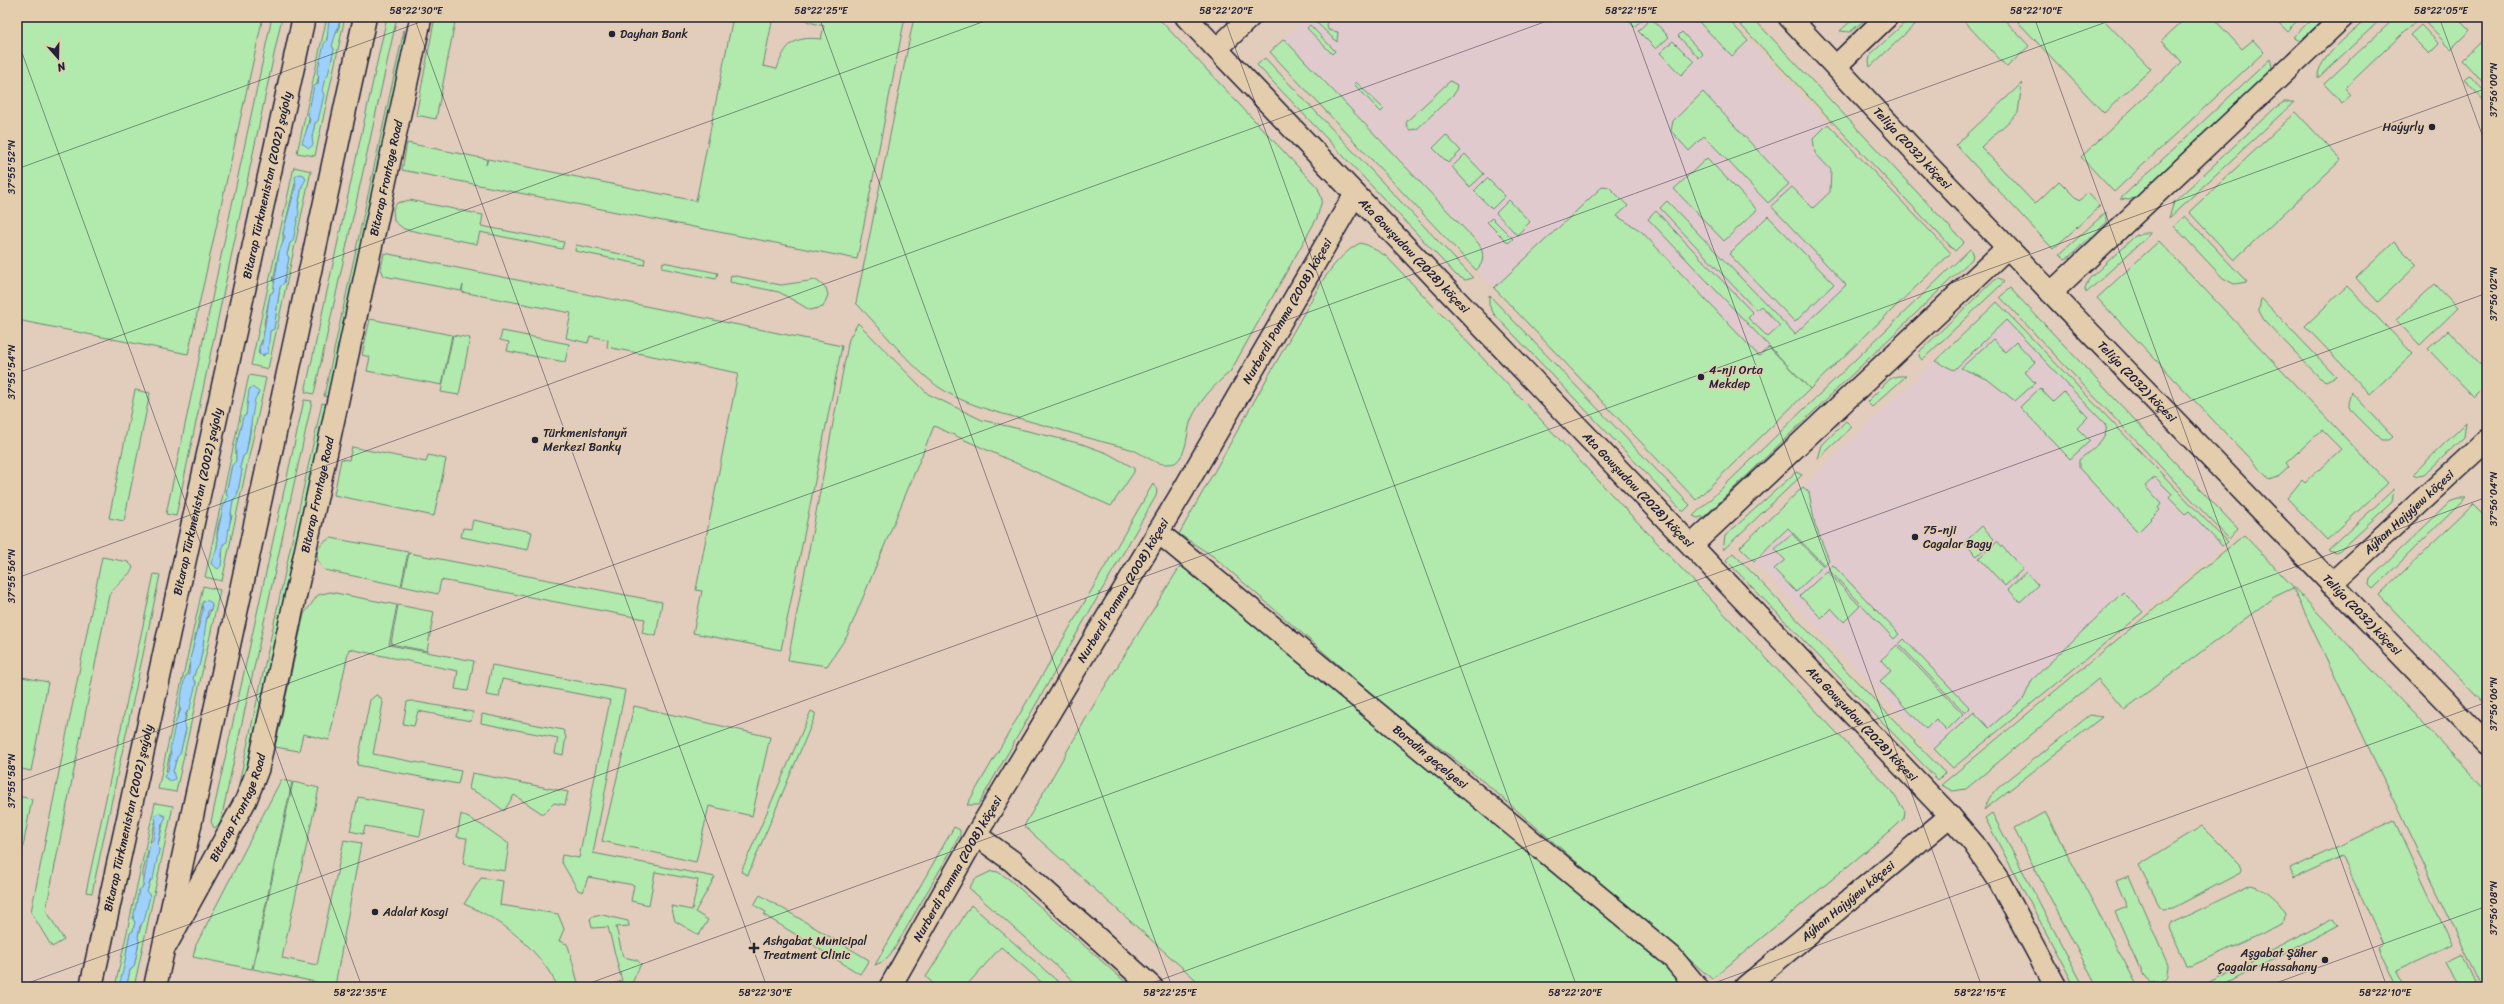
<svg xmlns="http://www.w3.org/2000/svg" width="2504" height="1004" viewBox="0 0 2504 1004" font-family="Sriracha,sans-serif">
<style>
.built{fill:#e1cacd}
.green{fill:#b2e9ac;stroke:#6a8674;fill-rule:evenodd}
.water{fill:#9ed2fc;stroke:#6c8caf}
.lines{fill:none;stroke-linecap:round;stroke-linejoin:round}
.minor-casing{stroke:#22223b;stroke-width:24}
.major-casing{stroke:#22223b;stroke-width:25}
.minor{stroke:#e3cdad;stroke-width:21}
.major{stroke:#e3cdad;stroke-width:22}
.ticks{fill:none;stroke:#22223b;stroke-width:1;stroke-opacity:0.45}
.poi-dot{fill:#22223b;stroke:#e3cdad;stroke-width:1.5}
.labels{text-anchor:middle;stroke-width:3;stroke-linejoin:round;paint-order:stroke}
.poi-label{font-size:12px;fill:#22223b;stroke:#e3cdad;text-anchor:start}
.street-label{font-size:12px;fill:#22223b;stroke:#e3cdad}
.neatline{fill:none;stroke:#22223b;stroke-width:1.5}
.ticks-label{font-size:10px;text-anchor:middle;fill:#22223b}
</style>
<rect width="100%" height="100%" fill="#e2ccbc"/>
<filter id="ink" filterUnits="userSpaceOnUse"><feTurbulence type="fractalNoise" baseFrequency=".025" numOctaves="2"/><feDisplacementMap in="SourceGraphic" scale="8" xChannelSelector="R" yChannelSelector="G"/><feConvolveMatrix kernelMatrix="1 2 1 2 8 2 1 2 1" color-interpolation-filters="sRGB"/></filter>
<g filter="url(#ink)">
<g class="built">
<path d="M1306,17H1726L1951,253L1695,500L1270,52Z"/>
<path d="M1997,301L2227,542L1953,769L1740,547Z"/>
</g>
<g class="green">
<path d="M17,17H263L188,354L17,320Z"/>
<path d="M272,17H282L176,516L166,514Z"/>
<path d="M327,17H329V29L305,137H312L315,123L318,120C320,108 319,90 324,79C329,69 332,60 334,49L332,46L334,35L338,32L341,17H345L315,156L297,153Z"/>
<path d="M387,17H397L314,394L305,392Z"/>
<path d="M435,17H456L436,119L416,115Z"/>
<path d="M733,17H773L763,66L777,69C785,44 794,36 821,39L824,26L809,22L802,17H905L857,259L402,170L407,143L487,159L486,165L488,159L696,201Z"/>
<path d="M914,17H1157L1318,188L1322,200L1317,218L1230,372C1214,385 1199,401 1191,420C1186,433 1188,454 1175,463C1154,468 1146,453 1127,448C1093,440 1059,429 1025,420C996,412 962,404 937,386C907,363 883,330 856,303Z"/>
<path d="M1625,17H1645L1634,27Z"/>
<path d="M1694,17H1726L1748,41L1732,56Z"/>
<path d="M1733,17H1752L1964,242L1955,251Z"/>
<path d="M1855,17H1868L1850,32L1840,31Z"/>
<path d="M1911,17H1923L1870,67L1869,61L1871,54Z"/>
<path d="M1960,17H2002L2029,46L2007,67Z"/>
<path d="M2024,17H2101L2151,69L2104,113L2018,22Z"/>
<path d="M2187,17H2212L2242,49L2253,40L2264,52L2114,192L2081,157L2182,62L2162,40Z"/>
<path d="M2273,17H2301L2287,31Z"/>
<path d="M2314,17H2326L2300,41L2293,37Z"/>
<path d="M2369,17H2383L2318,78C2316,59 2355,30 2369,17Z"/>
<path d="M2396,17H2420L2345,88L2351,95L2342,103L2324,84Z"/>
<path d="M2420,17H2457L2470,30L2451,49Z"/>
<path d="M1651,18L1669,37L1656,49L1638,31Z"/>
<path d="M1326,19L1328,30L1338,32L1337,42L1315,21Z"/>
<path d="M1310,25L1335,51L1332,54L1307,28Z"/>
<path d="M2421,25L2439,44L2429,54L2410,35Z"/>
<path d="M404,30V49L328,397L324,396Z"/>
<path d="M1682,32L1703,54L1699,58L1678,36Z"/>
<path d="M1284,39L1479,244C1484,253 1485,263 1476,270L1270,52Z"/>
<path d="M1673,41L1694,62L1681,75L1660,53Z"/>
<path d="M2481,42L2484,46L2487,87L2462,60Z"/>
<path d="M1265,58L1473,278L1465,280L1456,275L1257,65Z"/>
<path d="M2270,59L2272,66L2270,72L2136,197L2129,200L2120,199Z"/>
<path d="M2469,75L2487,94V104L2464,79Z"/>
<path d="M1450,81L1457,85L1455,93L1417,129L1409,130L1406,123L1408,120Z"/>
<path d="M1356,82L1384,109L1381,112L1354,84Z"/>
<path d="M2022,83L2018,113L1981,147L2035,204L2059,181L2079,201L2088,193L2100,206L2053,249L1956,145Z"/>
<path d="M1703,92L1789,184L1768,203L1704,136L1689,151L1671,131L1673,121Z"/>
<path d="M2284,102H2294L2169,218L2174,202L2276,107Z"/>
<path d="M2296,112L2341,160L2234,260L2189,212Z"/>
<path d="M1828,124L1951,253L1810,389L1648,219L1656,211L1753,313L1748,318L1768,337L1780,326L1761,306L1756,310L1660,208L1667,201L1795,334L1846,285L1771,206L1792,187L1813,208L1830,192L1831,170L1815,153L1813,139Z"/>
<path d="M1446,135L1461,151L1448,163L1433,148Z"/>
<path d="M1465,154L1484,174L1470,187L1452,167Z"/>
<path d="M1707,158L1757,210L1724,241L1674,189Z"/>
<path d="M294,167L311,171L268,369L251,365ZM295,183L302,186C298,204 297,221 293,240L290,243L287,255L289,258L284,283L280,287L274,329L270,331L264,356L258,353L265,328L264,323L270,294L273,292L275,284L273,281L279,252L283,248V233Z"/>
<path d="M1487,178L1505,196L1492,209L1474,191Z"/>
<path d="M1603,186L1609,187L1628,206L1617,216L1641,231L1759,356L1769,347L1810,389L1696,500L1494,288Z"/>
<path d="M410,200L483,215L481,226L564,242L562,249L480,232L477,244L404,229L394,221L393,209L397,203Z"/>
<path d="M1509,200L1530,222L1517,235L1496,213Z"/>
<path d="M2106,212V223L2069,257L2065,259L2059,255Z"/>
<path d="M1768,216L1834,284L1795,322L1729,254Z"/>
<path d="M2185,216L2247,282L2234,284L2223,278L2174,226Z"/>
<path d="M1492,218L1513,239L1508,243L1487,222Z"/>
<path d="M2142,233H2151L2086,293L2085,288L2089,279L2135,236Z"/>
<path d="M2159,241L2388,483L2327,540L2287,498L2302,480L2305,483L2341,449L2322,430L2286,463L2289,467L2278,477L2270,480L2097,298Z"/>
<path d="M2394,242L2417,265L2378,302L2356,278Z"/>
<path d="M1360,243L1367,245L1386,256L1889,788L1905,811L1904,818L1895,827L1712,979L1484,782L1387,707L1214,557L1179,534L1321,283C1332,267 1343,252 1360,243Z"/>
<path d="M576,245L645,259L644,265L575,251Z"/>
<path d="M1970,249L1973,252L1972,259L1705,516L1698,518L1693,516Z"/>
<path d="M384,253L842,346L781,650L693,633L702,591L696,590L738,373L607,347L608,340L590,336L588,343L566,338L571,313L462,292L463,285L461,291L384,276L381,269Z"/>
<path d="M663,262L718,273L716,279L662,268Z"/>
<path d="M731,275L781,285L816,280L826,288L828,295L823,307L810,310L779,292L730,282Z"/>
<path d="M1999,278L2004,282L1922,360L1919,356L1920,351L1995,279Z"/>
<path d="M2435,284L2458,308L2420,345L2396,320Z"/>
<path d="M2347,286L2413,354L2370,394L2305,326Z"/>
<path d="M2010,288L2238,529L2229,539L2000,297Z"/>
<path d="M1489,295L1690,505L1683,512L1494,314L1489,305Z"/>
<path d="M2261,298L2336,376L2326,381L2320,378L2264,320L2259,311Z"/>
<path d="M1997,302L2227,542L2222,546L2189,511L2185,514L2169,498L2172,494L2155,477L2145,486L2161,504L2158,508L2160,510L2138,532L2079,468V460C2088,452 2112,437 2105,424L2006,320L1954,370L1935,361Z"/>
<path d="M370,319L452,335L442,385L367,371L370,357L362,355Z"/>
<path d="M858,323L928,394L982,420L1082,444L1107,453L1134,468V472L1111,506L934,426L847,636L827,666L788,660L849,339Z"/>
<path d="M2448,330L2487,371V384L2474,397L2428,349Z"/>
<path d="M502,331L569,344L565,362L507,351L509,342L500,340Z"/>
<path d="M453,335L470,338L459,395L441,392Z"/>
<path d="M1993,339L2005,352L2016,342L2035,362L2025,372L2035,383L2015,401L1987,379L1961,368Z"/>
<path d="M249,375L266,378L222,581L205,577ZM250,388C257,403 251,405 251,419C251,433 249,440 246,453L243,456L240,467L242,470L237,496L233,500L231,511L232,516L223,544L222,560L213,558C217,553 218,543 217,537C216,523 225,509 228,497L226,494L232,465L236,461V446L243,417L246,415Z"/>
<path d="M1897,376H1906L1872,407L1867,402L1890,379Z"/>
<path d="M2040,388L2053,402L2064,392L2088,417L2077,428L2090,441L2070,459L2020,407Z"/>
<path d="M135,390L150,393L124,521L109,518Z"/>
<path d="M2351,392L2393,436L2388,440H2381L2350,409L2348,403Z"/>
<path d="M304,400L312,401L220,824L214,828L211,822Z"/>
<path d="M322,403L327,404L243,784L236,797Z"/>
<path d="M1846,421L1852,427L1818,459L1822,445Z"/>
<path d="M2466,423L2464,437L2424,475L2418,476L2413,474Z"/>
<path d="M352,447L426,462L428,455L446,459L434,516L334,495L341,459L349,460Z"/>
<path d="M1796,472L1802,475L1723,550L1725,536Z"/>
<path d="M1153,484L1157,490L1156,496L978,805H967Z"/>
<path d="M1803,487L1809,492L1815,525L1829,560L1824,565L1788,528L1754,561L1740,547Z"/>
<path d="M2394,489L2392,502L2341,549L2337,552L2328,550Z"/>
<path d="M2458,498H2466L2373,589L2369,585L2370,579L2452,500Z"/>
<path d="M2474,504L2487,517V707L2379,595Z"/>
<path d="M473,520L532,532L528,550L461,537L463,528L471,529Z"/>
<path d="M1982,526L1994,539L1977,556L1964,543Z"/>
<path d="M1792,534L1823,566L1796,592L1774,569L1785,560L1775,549Z"/>
<path d="M2244,535L2487,791V987H2482L2293,588L2274,597L2124,710L2098,679L1966,789L1953,791L1941,785Z"/>
<path d="M331,538L408,552L401,586L325,570C312,559 316,545 331,538Z"/>
<path d="M1997,541L2023,569L2005,586L1979,558Z"/>
<path d="M409,553L662,602L656,636L642,633L645,619L441,580L438,594L402,586Z"/>
<path d="M1733,553L1945,773L1938,780L1726,560Z"/>
<path d="M102,557L128,562L133,567C132,574 115,585 109,595L46,910L64,940L52,947L31,912Z"/>
<path d="M1181,565L1668,967L1687,987H1204L1024,826L1099,696Z"/>
<path d="M1833,565L1899,634L1894,639L1828,569Z"/>
<path d="M1827,571L1860,606L1844,622L1831,608L1821,618L1800,596Z"/>
<path d="M2026,572L2038,585L2020,602L2008,589Z"/>
<path d="M154,574L160,575L92,893L86,892Z"/>
<path d="M203,586L220,590L176,792L158,789ZM203,601L212,605C211,613 204,621 204,632C204,645 202,652 199,666L196,669L193,679L196,683L184,724L186,729L180,754L177,757L173,771H166Z"/>
<path d="M330,592L397,605L389,645L474,661L468,691L455,689L458,671L349,649L329,740L303,734L299,751L275,747L304,614L318,595Z"/>
<path d="M2123,592L2143,612L1953,768L1934,749L1974,712L1989,728L2024,698L2032,680Z"/>
<path d="M398,605L434,612L427,651L391,644Z"/>
<path d="M1904,639L1970,708L1965,713L1899,644Z"/>
<path d="M1897,645L1963,714L1947,730L1936,719L1926,729L1880,681L1891,671L1881,660Z"/>
<path d="M492,665L625,690L593,853L715,877L695,912L708,920L699,935L675,921L671,906L692,910L698,880L655,872L649,905L631,901L634,885L588,877L583,892L578,890L561,861L562,855L579,858L610,700L502,679L499,697L486,695Z"/>
<path d="M17,676L48,682L31,771L17,768Z"/>
<path d="M376,695L379,696L383,703L373,754L461,771L458,784L357,765L370,700Z"/>
<path d="M411,701L473,712L471,721L418,711L414,726L403,724L407,702Z"/>
<path d="M634,706L770,737L752,816L709,806L696,862L602,841Z"/>
<path d="M811,711L815,713V716L748,875L741,872Z"/>
<path d="M482,714L563,730L566,737L563,755L555,753L558,738L481,723Z"/>
<path d="M2090,715L2102,717L1984,810L1990,797L1999,787Z"/>
<path d="M472,773L568,792L565,805L554,803L543,814L514,795L504,811L486,797L469,789Z"/>
<path d="M281,780L292,782L252,969L193,957L196,945Z"/>
<path d="M293,782L319,788L282,958L317,965L344,840L361,843L335,986L253,969Z"/>
<path d="M17,796L32,799L21,857L17,851Z"/>
<path d="M358,797L425,809L420,836L365,826L363,834L350,831Z"/>
<path d="M155,803L173,806L134,987H129L127,984L130,970L134,967L139,942L138,936L150,896L147,892L159,850L158,845L165,815L155,822L143,871V887L139,891L133,919L135,922L133,931L130,933C126,950 125,966 122,983L115,987Z"/>
<path d="M2045,812L2138,987H2097L2014,829Z"/>
<path d="M1992,813L2084,987H2075L1985,818Z"/>
<path d="M461,814L485,827L509,844L505,871L463,864L467,838L457,837Z"/>
<path d="M2394,820L2452,945L2396,971L2404,987H2396L2378,947L2383,944L2342,856L2294,878L2290,869Z"/>
<path d="M2202,826L2240,864L2242,869L2240,873L2173,908L2163,909L2159,905L2139,865Z"/>
<path d="M954,827L960,830V835L893,951L884,961L875,965Z"/>
<path d="M992,871L998,872L1009,879L1131,987H1080L969,888L975,879Z"/>
<path d="M2129,876L2168,965L2167,976L2163,981L2152,983L2143,976L2115,912L2127,907L2116,881Z"/>
<path d="M481,878L503,881L500,905L558,914L564,929L559,941L567,944L569,949L579,987H558C539,949 503,920 464,904Z"/>
<path d="M2251,885C2264,888 2279,901 2286,913L2283,924L2191,966L2186,965L2170,928L2172,923Z"/>
<path d="M760,895L869,960L860,974L764,915L766,912L754,905Z"/>
<path d="M971,905L1064,987H1047L1001,947L965,987H937L926,977Z"/>
<path d="M602,915L628,921L629,926L616,927L623,957L637,960L641,964L630,987H605L622,981L608,927L592,928L590,919L592,917Z"/>
<path d="M2334,918L2339,925L2220,987H2202Z"/>
<path d="M2463,954L2478,987H2458L2446,962Z"/>
</g>
<g class="water">
<path d="M329,17H341L332,46L334,49L328,75L325,79L322,90L324,95L318,121L315,123L312,137L313,145L309,148L302,143L310,120L308,115L314,86L318,84L319,76L317,73L324,44L327,40Z"/>
<path d="M299,174L304,175L306,179L302,186L298,207L299,212L293,241L290,243L287,254L289,258L284,283L280,287L274,329L270,331L268,353L260,355L259,346L262,344L270,294L273,292L279,252L285,237L283,233L296,185L295,177Z"/>
<path d="M252,387L259,392L255,399L246,454L243,456L240,467L242,470L237,496L233,500L227,542L223,544L221,566L218,569L211,564C213,555 220,547 217,536L223,507L228,497L226,494L232,465L236,461V446L243,417L246,415L249,390Z"/>
<path d="M206,600L212,603L211,609L208,611C204,630 204,647 199,666L196,669L193,679L196,683L190,708L186,713L184,724L186,729L180,754L177,757L173,771L175,779L171,781L164,777L168,770L171,754L170,749L176,720L181,710L179,707L185,677L189,674L190,659L203,610L202,603Z"/>
<path d="M159,813L166,817L162,824L158,845L159,850L153,879L150,881L147,892L150,896L144,921L140,926L138,936L139,942L134,967L130,970L127,984L129,987H118C125,970 126,951 130,933L133,931L135,922L133,919L139,890L143,887L150,842L153,840L156,823L155,815Z"/>
</g>
<g class="lines">
<defs>
<g id="minor">
<path id="s1" d="M1186,17L1950,816L1974,844L1998,879L2056,987"/>
<path id="s2" d="M1789,17L1924,161L2487,744"/>
<path d="M1217,49L1250,17"/>
<path d="M1836,66L1887,17"/>
<path d="M2051,293L2343,17"/>
<path id="s3" d="M1158,532L1671,956L1697,987"/>
<path d="M1692,545L2007,248"/>
<path id="s4" d="M2331,584L2487,440"/>
<path d="M976,835L1012,861L1152,987"/>
<path id="s5" d="M167,944L246,800L258,769L421,17"/>
<path id="s6" d="M890,987L976,835L1184,489L1355,194"/>
<path id="s7" d="M1745,987L1950,816"/>
</g>
<g id="major">
<path id="s8" d="M91,987L304,17"/>
<path d="M155,987L365,17"/>
</g>
</defs>
<use href="#minor" class="minor-casing"/>
<use href="#major" class="major-casing"/>
<use href="#minor" class="minor"/>
<use href="#major" class="major"/>
</g>
</g>
<path class="ticks" d="M414,17L767,987M819,17L1172,987M1224,17L1577,987M1629,17L1982,987M2034,17L2387,987M2439,17L2487,148M17,39L362,987M17,169L434,17M17,373L996,17M17,578L1558,17M17,782L2120,17M17,987L2487,88M579,987L2487,293M1141,987L2487,497M1703,987L2487,702M2265,987L2487,906"/>
<g class="poi-dot">
<circle cx="612" cy="34" r="4"/>
<circle cx="2432" cy="127" r="4"/>
<circle cx="1701" cy="377" r="4"/>
<circle cx="535" cy="440" r="4"/>
<circle cx="1915" cy="537" r="4"/>
<circle cx="375" cy="912" r="4"/>
<path d="M752 942h4v4h4v4h-4v4h-4v-4h-4v-4h4z"/>
<circle cx="2325" cy="960" r="4"/>
</g>
<g class="labels">
<g class="poi-label">
<text x="620" y="38">Dayhan Bank</text>
<text x="2424" y="131" text-anchor="end">Haýyrly</text>
<text x="1709" y="374">4-nji Orta<tspan x="1709" dy="14">Mekdep</tspan></text>
<text x="543" y="437">Türkmenistanyň<tspan x="543" dy="14">Merkezi Banky</tspan></text>
<text x="1923" y="534">75-nji<tspan x="1923" dy="14">Cagalar Bagy</tspan></text>
<text x="383" y="916">Adalat Kosgi</text>
<text x="763" y="945">Ashgabat Municipal<tspan x="763" dy="14">Treatment Clinic</tspan></text>
<text x="2317" y="957" text-anchor="end">Aşgabat Şäher<tspan x="2317" dy="14">Çagalar Hassahany</tspan></text>
</g>
<g class="street-label">
<text dy="4" stroke="none"><textPath href="#s2" startOffset="180">Teliýa (2032) köçesi</textPath></text>
<text dy="4" stroke="none"><textPath href="#s5" startOffset="802">Bitarap Frontage Road</textPath></text>
<text dy="4" stroke="none"><textPath href="#s8" startOffset="821">Bitarap Türkmenistan (2002) şaýoly</textPath></text>
<text dy="4" stroke="none"><textPath href="#s1" startOffset="330">Ata Gowşudow (2028) köçesi</textPath></text>
<text dy="4" stroke="none"><textPath href="#s6" startOffset="784">Nurberdi Pomma (2008) köçesi</textPath></text>
<text dy="4" stroke="none"><textPath href="#s2" startOffset="504">Teliýa (2032) köçesi</textPath></text>
<text dy="4" stroke="none"><textPath href="#s1" startOffset="654">Ata Gowşudow (2028) köçesi</textPath></text>
<text dy="4" stroke="none"><textPath href="#s5" startOffset="478">Bitarap Frontage Road</textPath></text>
<text dy="4" stroke="none"><textPath href="#s8" startOffset="497">Bitarap Türkmenistan (2002) şaýoly</textPath></text>
<text dy="4" stroke="none"><textPath href="#s4" startOffset="106">Aýhan Hajyýew köçesi</textPath></text>
<text dy="4" stroke="none"><textPath href="#s6" startOffset="460">Nurberdi Pomma (2008) köçesi</textPath></text>
<text dy="4" stroke="none"><textPath href="#s2" startOffset="828">Teliýa (2032) köçesi</textPath></text>
<text dy="4" stroke="none"><textPath href="#s1" startOffset="978">Ata Gowşudow (2028) köçesi</textPath></text>
<text dy="4" stroke="none"><textPath href="#s3" startOffset="353">Borodin geçelgesi</textPath></text>
<text dy="4" stroke="none"><textPath href="#s5" startOffset="154">Bitarap Frontage Road</textPath></text>
<text dy="4" stroke="none"><textPath href="#s8" startOffset="173">Bitarap Türkmenistan (2002) şaýoly</textPath></text>
<text dy="4" stroke="none"><textPath href="#s6" startOffset="136">Nurberdi Pomma (2008) köçesi</textPath></text>
<text dy="4" stroke="none"><textPath href="#s7" startOffset="134">Aýhan Hajyýew köçesi</textPath></text>
</g>
</g>
<rect width="2504" height="1004" fill="none" stroke="#e3cdad" stroke-width="44"/>
<g transform="translate(58 58) rotate(160)" stroke="#e3cdad" stroke-width="3" paint-order="stroke">
<path d="M0-3L7 15L0 10L-7 15Z" fill="#22223b"/>
<text y="-6" font-size="11" font-weight="bold" text-anchor="middle" fill="#22223b">N</text>
</g>
<rect x="22" y="22" width="2460" height="960" class="neatline"/>
<g class="ticks-label">
<text x="416" y="14">58°22'30"E</text>
<text x="821" y="14">58°22'25"E</text>
<text x="1226" y="14">58°22'20"E</text>
<text x="1631" y="14">58°22'15"E</text>
<text x="2036" y="14">58°22'10"E</text>
<text x="2441" y="14">58°22'05"E</text>
<text transform="translate(2493 90) rotate(-90)" y="4">37°56'00"N</text>
<text transform="translate(11 167) rotate(-90)" y="4">37°55'52"N</text>
<text transform="translate(2493 294) rotate(-90)" y="4">37°56'02"N</text>
<text transform="translate(11 372) rotate(-90)" y="4">37°55'54"N</text>
<text transform="translate(2493 499) rotate(-90)" y="4">37°56'04"N</text>
<text transform="translate(11 576) rotate(-90)" y="4">37°55'56"N</text>
<text transform="translate(2493 704) rotate(-90)" y="4">37°56'06"N</text>
<text transform="translate(11 781) rotate(-90)" y="4">37°55'58"N</text>
<text transform="translate(2493 908) rotate(-90)" y="4">37°56'08"N</text>
<text x="360" y="996">58°22'35"E</text>
<text x="765" y="996">58°22'30"E</text>
<text x="1170" y="996">58°22'25"E</text>
<text x="1575" y="996">58°22'20"E</text>
<text x="1980" y="996">58°22'15"E</text>
<text x="2385" y="996">58°22'10"E</text>
</g>
</svg>
